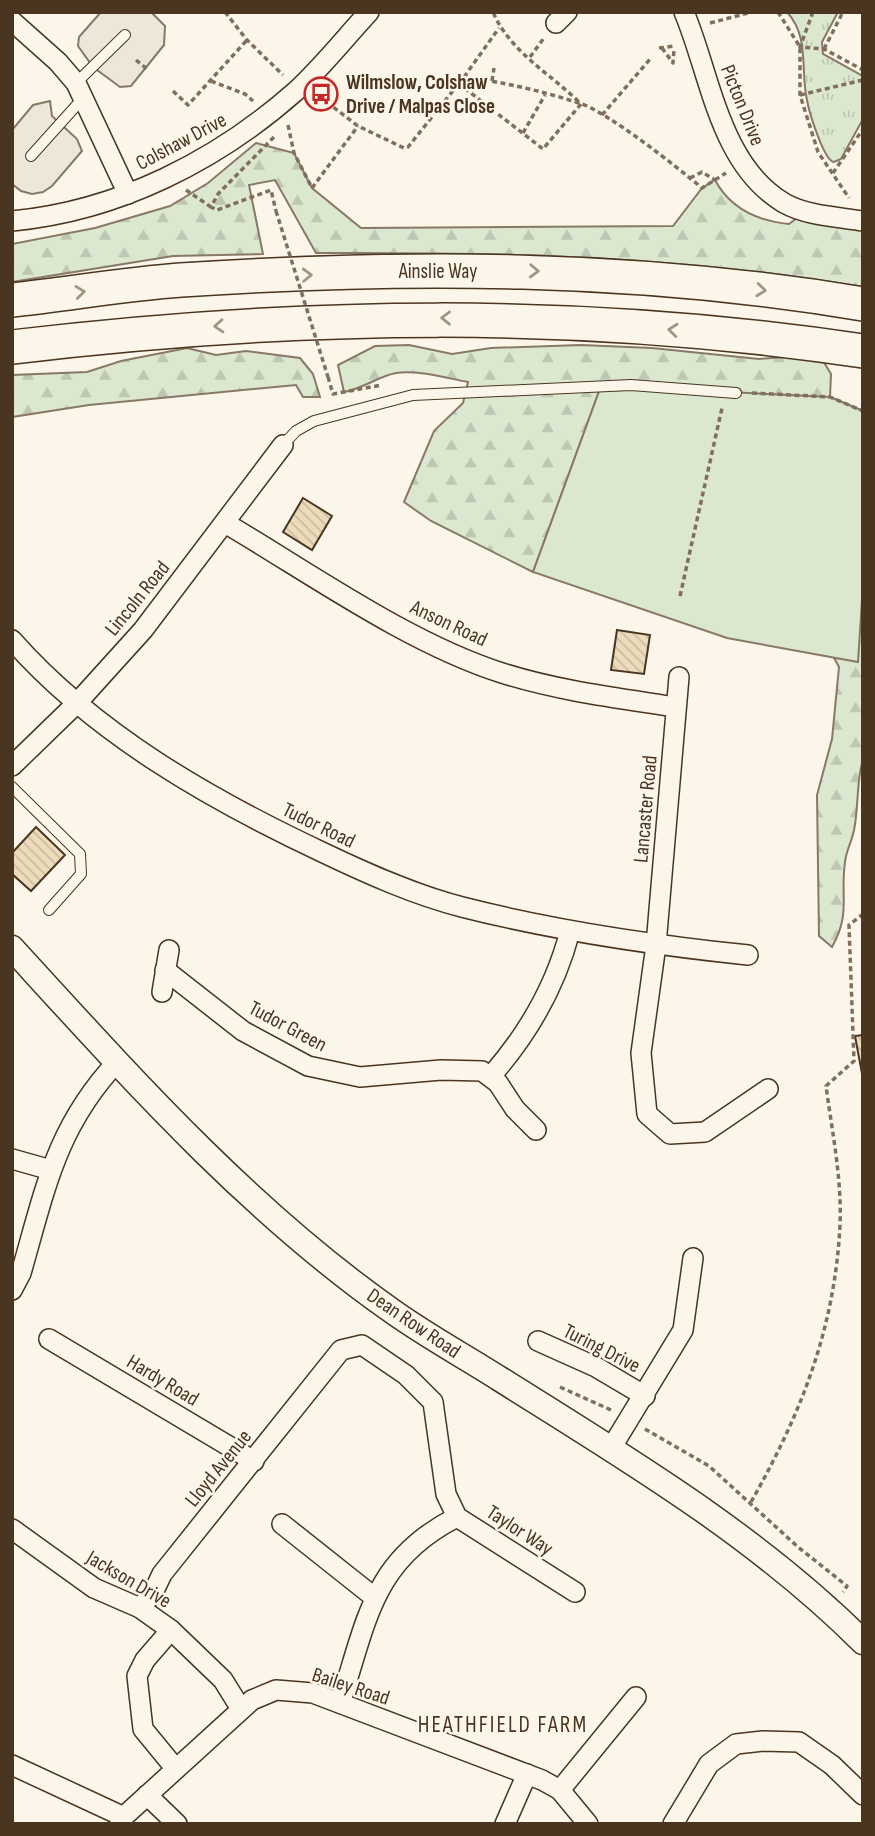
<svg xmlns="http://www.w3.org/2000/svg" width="875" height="1836" viewBox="0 0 875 1836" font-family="'Sofia Sans Condensed',sans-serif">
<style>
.grass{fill:url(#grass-tufts);stroke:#887966;stroke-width:2}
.forest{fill:url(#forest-firs);stroke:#887966;stroke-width:2}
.garden{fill:#dce7d0;stroke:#887966;stroke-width:2}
.parking{fill:#ede7d9;stroke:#887966;stroke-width:2}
.building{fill:url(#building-back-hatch);stroke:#4a3520;stroke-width:2}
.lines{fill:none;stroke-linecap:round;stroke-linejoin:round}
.service-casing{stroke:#4a3520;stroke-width:12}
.minor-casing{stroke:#4a3520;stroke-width:22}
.tertiary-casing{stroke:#4a3520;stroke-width:27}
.trunk-casing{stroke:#4a3520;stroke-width:36}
.path{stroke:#7f6f5c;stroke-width:3.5;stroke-dasharray:5 3.5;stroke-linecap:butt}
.service{stroke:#fbf6e9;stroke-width:10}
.minor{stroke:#fbf6e9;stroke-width:19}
.tertiary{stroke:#fbf6e9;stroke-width:24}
.trunk{stroke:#fbf6e9;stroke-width:33}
.path-bridge{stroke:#7f6f5c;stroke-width:3.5;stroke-dasharray:5 3.5;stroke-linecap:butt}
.oneway{stroke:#a29684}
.labels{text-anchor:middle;stroke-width:5;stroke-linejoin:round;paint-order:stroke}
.poi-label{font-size:21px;font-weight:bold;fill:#4a3520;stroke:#fbf6e9;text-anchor:start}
.street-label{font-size:21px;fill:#4a3520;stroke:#fbf6e9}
.neighbourhood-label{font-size:23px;letter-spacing:2px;fill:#4a3520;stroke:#fbf6e9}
</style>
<defs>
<pattern id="grass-tufts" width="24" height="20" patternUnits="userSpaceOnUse" patternTransform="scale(1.75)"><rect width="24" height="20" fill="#dce7d0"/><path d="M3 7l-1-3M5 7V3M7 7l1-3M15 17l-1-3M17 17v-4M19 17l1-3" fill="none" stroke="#bec7b2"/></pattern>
<pattern id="forest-firs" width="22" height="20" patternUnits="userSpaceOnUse" patternTransform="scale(1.75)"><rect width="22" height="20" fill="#dce7d0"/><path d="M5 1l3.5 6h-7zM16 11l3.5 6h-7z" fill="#bec7b2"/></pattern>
<pattern id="building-back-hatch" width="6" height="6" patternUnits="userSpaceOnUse" patternTransform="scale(1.75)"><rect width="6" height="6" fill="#ecdcbc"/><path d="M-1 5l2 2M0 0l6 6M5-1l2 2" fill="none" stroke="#ccbda1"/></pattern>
</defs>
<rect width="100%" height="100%" fill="#fbf6e9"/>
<path class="grass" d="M787,12H838L822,42L823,54L863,76V119L841,159L834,162C824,161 809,112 807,100C800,70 810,37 787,12Z"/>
<g class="forest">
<path d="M256,143L294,153L312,188L361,228L673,226L702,188L715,180C730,208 758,221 789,224L806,211L863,221V287C680,256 501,252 316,253L275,180L249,185L263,254L173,256L12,282V244L95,228L170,206L208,183Z"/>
<path d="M409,345L452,354L491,348L581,345L652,348L759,359L811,355L822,359L831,374L830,397L863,411V759C856,782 859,806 854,830C852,841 846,851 845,862C840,897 851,913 832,947L819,936L817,795L832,739L839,667L827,645L601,386L533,572L431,521L404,502L434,431L463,403L468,382C446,378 419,370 396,373C379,376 362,389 344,392L338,365L375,346Z"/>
<path d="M187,348L216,355L246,351L300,358L313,374L320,397H303L296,385L89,405L12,417V375L87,372L121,361Z"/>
</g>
<path class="garden" d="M601,386L830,397L863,411V584L858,662L727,638L533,572Z"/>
<g class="parking">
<path d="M101,12H151L165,26L164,45L131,86L120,87L93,67L78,46L79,37Z"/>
<path d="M50,101L52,116L77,139L82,151L52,186L43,192L32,194L21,191L12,184V130L33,105Z"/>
</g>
<g class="building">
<path d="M303,498L332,516L312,550L283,532Z"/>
<path d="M617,630L650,635L644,674L611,670Z"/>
<path d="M36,827L65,855L31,891L12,874V853Z"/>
<path d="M863,1035V1079L855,1036Z"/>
</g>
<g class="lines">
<defs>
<g id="service">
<path d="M76,83L125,35"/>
<path d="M31,156L84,97"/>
<path d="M283,445L296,431L314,421L413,395L631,385L736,393"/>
<path d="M12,787L80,854L81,874L49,910"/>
</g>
<g id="minor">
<path d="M684,12C711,76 719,164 784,203C807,216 838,217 863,221"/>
<path d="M12,21L58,62L76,83L128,194"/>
<path d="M556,23L567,12"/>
<path d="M12,221C118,211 217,161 296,91C322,67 345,38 369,12"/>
<path d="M225,523C310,573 408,643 502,673C559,691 618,698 676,707"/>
<path d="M12,640C95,734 211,800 324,853C368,874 415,895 462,907C556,931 652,945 748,955"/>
<path d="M679,677L656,945L641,1053L647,1114L670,1134L705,1132L768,1089"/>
<path d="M12,766L77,703L143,630L283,445"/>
<path d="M165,970L243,1031L308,1066L360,1077L441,1070L482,1071L498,1083L515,1109L536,1130"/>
<path d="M162,992L169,950"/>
<path d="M491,1076C528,1034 556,985 570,931"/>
<path d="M12,1159L51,1170"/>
<path d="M12,1290L21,1273C45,1190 56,1127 117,1062"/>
<path d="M49,1339L254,1461"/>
<path d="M538,1341L596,1367L645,1396"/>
<path d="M610,1450L683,1330L693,1258"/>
<path d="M282,1524L374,1597"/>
<path d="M12,1529L94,1588L140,1608L171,1630L223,1680L241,1709"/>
<path d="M140,1608L153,1593L162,1574L341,1350L362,1345L406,1375L433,1402L446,1494L457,1517L575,1592"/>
<path d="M171,1630L145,1660L137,1676L143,1729L175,1768"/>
<path d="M340,1703C367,1621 372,1560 457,1517"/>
<path d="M12,1765L124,1817"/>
<path d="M560,1790L636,1697"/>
<path d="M147,1795L177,1824"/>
<path d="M120,1820L252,1700L276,1690L313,1693L542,1780L560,1790L588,1824"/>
<path d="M505,1824L527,1774"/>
<path d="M673,1824L709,1764L736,1744L763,1741L799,1742L832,1765L863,1795"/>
</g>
<path id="tertiary" d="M12,948C130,1077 248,1210 392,1311C427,1336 464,1356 500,1379C626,1458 757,1536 863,1642"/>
<g id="trunk">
<path d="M12,300C68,294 125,284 181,280C409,265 637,266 863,304"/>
<path d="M12,347C299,313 576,308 863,351"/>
</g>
</defs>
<use href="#service" class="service-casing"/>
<use href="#minor" class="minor-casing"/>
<use href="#tertiary" class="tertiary-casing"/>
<use href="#trunk" class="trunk-casing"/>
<g class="path">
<path d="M225,12L247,40L283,75"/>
<path d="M778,12L800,47V95L818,152L849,198"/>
<path d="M813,12L800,47L824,49L863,70"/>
<path d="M710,23L752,12"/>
<path d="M659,48L675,46"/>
<path d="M662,48L673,63L674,49"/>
<path d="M824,49L843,12"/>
<path d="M530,57L544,38"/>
<path d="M136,60L147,69"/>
<path d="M464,77L499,28"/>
<path d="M211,81L245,94L253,101"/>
<path d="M492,81L494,68"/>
<path d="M458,83L543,149L581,104C551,74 510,52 493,12"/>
<path d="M173,91L188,105L247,40"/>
<path d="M800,95L863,80"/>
<path d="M320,97L358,126L404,148L408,147L464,77C503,82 542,91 579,103C608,112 677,167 702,188L726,173"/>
<path d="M602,115L651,58"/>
<path d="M288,125L294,153L312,188L358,126"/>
<path d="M523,133L545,95"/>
<path d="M274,137L218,194L211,207L217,210L271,190L276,211"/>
<path d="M833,173L863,129"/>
<path d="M690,178L702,172L715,180"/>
<path d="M186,190L211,207"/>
<path d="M328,377L333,394L382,385"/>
<path d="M752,393L830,397L863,411"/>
<path d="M680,596L722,408"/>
<path d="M560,1387L611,1410"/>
<path d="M645,1429L709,1466L798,1547L847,1586L843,1592"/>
<path d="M751,1502C801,1414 835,1328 840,1225C842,1179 832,1131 826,1086L854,1061L849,925L863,914"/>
</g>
<use href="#service" class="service"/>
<use href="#minor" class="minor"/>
<use href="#tertiary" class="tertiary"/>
<use href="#trunk" class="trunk"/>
<path class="path-bridge" d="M276,211L328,377"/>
</g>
<defs><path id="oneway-chevron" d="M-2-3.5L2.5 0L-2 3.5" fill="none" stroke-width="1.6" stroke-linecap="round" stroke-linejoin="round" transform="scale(1.75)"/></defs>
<g class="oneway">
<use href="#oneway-chevron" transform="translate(534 271) rotate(2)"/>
<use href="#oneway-chevron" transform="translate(307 275) rotate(-2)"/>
<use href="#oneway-chevron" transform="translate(761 290) rotate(6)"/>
<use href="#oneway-chevron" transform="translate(80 292) rotate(-7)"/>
<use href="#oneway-chevron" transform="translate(446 318) rotate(-179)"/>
<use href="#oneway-chevron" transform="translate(219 326) rotate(176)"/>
<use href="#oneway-chevron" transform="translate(673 330) rotate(-174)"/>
</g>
<defs>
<symbol id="bus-ring" viewBox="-11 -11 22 22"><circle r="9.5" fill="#fbf6e9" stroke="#c62828" stroke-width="1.5"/><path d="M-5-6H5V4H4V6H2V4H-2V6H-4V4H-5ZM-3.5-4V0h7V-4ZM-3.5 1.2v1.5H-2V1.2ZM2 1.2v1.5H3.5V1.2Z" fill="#c62828"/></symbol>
</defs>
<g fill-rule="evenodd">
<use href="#bus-ring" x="302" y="75" width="38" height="38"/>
</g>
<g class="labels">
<g class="poi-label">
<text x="346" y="89">Wilmslow, Colshaw<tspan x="346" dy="24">Drive / Malpas Close</tspan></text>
</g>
<g class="street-label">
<text transform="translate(743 105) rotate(68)" y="7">Picton Drive</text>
<text transform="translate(181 141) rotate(-28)" y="7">Colshaw Drive</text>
<text x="438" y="278">Ainslie Way</text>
<text transform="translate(137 598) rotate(-51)" y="7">Lincoln Road</text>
<text transform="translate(449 623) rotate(25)" y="7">Anson Road</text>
<text transform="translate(645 809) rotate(-85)" y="7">Lancaster Road</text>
<text transform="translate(319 825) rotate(26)" y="7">Tudor Road</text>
<text transform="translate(288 1026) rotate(28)" y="7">Tudor Green</text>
<text transform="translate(414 1323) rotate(34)" y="7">Dean Row Road</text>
<text transform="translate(602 1348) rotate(27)" y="7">Turing Drive</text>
<text transform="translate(163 1380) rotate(31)" y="7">Hardy Road</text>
<text transform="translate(218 1468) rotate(-51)" y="7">Lloyd Avenue</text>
<text transform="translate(520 1530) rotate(33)" y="7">Taylor Way</text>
<text transform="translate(129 1579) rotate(30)" y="7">Jackson Drive</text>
<text transform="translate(351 1686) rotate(18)" y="7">Bailey Road</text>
</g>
<g class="neighbourhood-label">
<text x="503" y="1732">HEATHFIELD FARM</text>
</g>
</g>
<rect width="875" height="1836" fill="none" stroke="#4a3520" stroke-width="28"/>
</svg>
